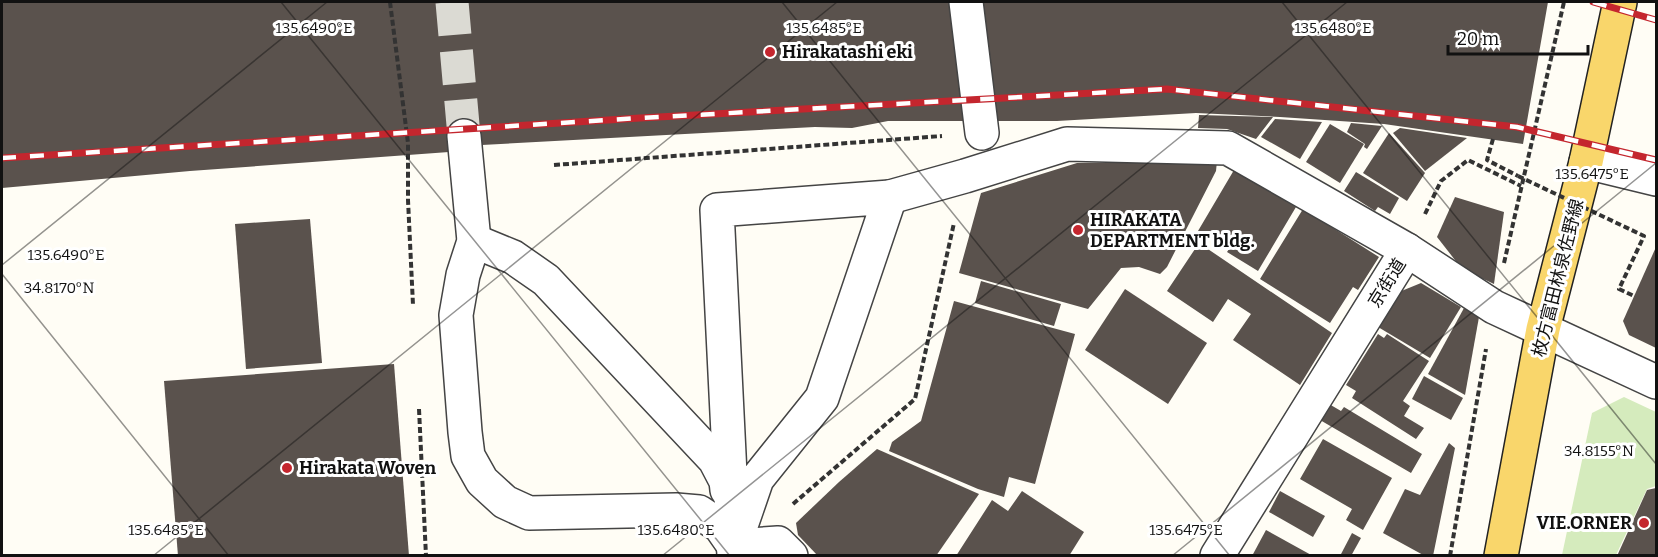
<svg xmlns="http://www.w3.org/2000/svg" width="1658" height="557" viewBox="0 0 1658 557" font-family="Bitter,'Noto Sans JP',serif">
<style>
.green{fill:#d5ebbd}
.building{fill:#5a524d}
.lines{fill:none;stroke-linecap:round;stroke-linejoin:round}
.minor-tunnel{stroke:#dbdad3;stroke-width:33;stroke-dasharray:33 16;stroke-linecap:butt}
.minor-casing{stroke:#444;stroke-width:36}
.major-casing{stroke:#222;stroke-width:36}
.path{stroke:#333;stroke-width:4;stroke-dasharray:6 3;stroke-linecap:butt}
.minor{stroke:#fff;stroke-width:33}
.major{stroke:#f9d66b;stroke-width:33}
.rail-casing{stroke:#c4262e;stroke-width:7}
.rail{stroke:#fff;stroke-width:4.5;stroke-dasharray:14;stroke-linecap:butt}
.path-bridge{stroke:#333;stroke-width:4;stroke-dasharray:6 3;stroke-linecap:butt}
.ticks{fill:none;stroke:#111;stroke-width:1.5;stroke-opacity:0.45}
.poi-dot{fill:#c4262e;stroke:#fff;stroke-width:2}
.labels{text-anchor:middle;stroke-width:6;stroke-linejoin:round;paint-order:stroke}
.poi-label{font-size:18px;font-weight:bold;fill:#111;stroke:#fff;text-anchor:start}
.street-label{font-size:18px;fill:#111;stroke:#fff}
.ticks-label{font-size:15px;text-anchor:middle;fill:#111;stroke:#fff;stroke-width:6;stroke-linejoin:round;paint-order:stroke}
</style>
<rect width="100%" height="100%" fill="#fffdf5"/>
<path class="green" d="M1624,397L1656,412V486L1647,489L1616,555H1562L1592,413Z"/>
<g class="building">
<path d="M2,2H1548L1523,144L1384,124L1280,117L1196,113L1057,121H888L852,128L815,127L463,146L449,152L190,171L2,188Z"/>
<path d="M1199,115L1273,117L1256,139L1227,129L1198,128Z"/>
<path d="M1275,119L1322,122L1300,159L1261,137Z"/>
<path d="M1351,123L1382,126L1367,149L1364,147L1365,144L1347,132Z"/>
<path d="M1330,124L1364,144L1340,183L1306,162Z"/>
<path d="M1400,128L1467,138L1425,171L1393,133Z"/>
<path d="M1389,133L1425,173L1407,201L1363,173Z"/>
<path d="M1217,161L1216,171L1167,267L1160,274L1139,267L1121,268L1088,309L959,273L981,193L1077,163Z"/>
<path d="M1234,170L1296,207L1258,271L1227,252L1229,249L1198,231Z"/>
<path d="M1356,172L1399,198L1390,214L1378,207L1375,211L1344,191Z"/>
<path d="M1455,197L1504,212L1494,284L1462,269L1437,237Z"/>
<path d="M1303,209L1379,257L1358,290L1353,287L1330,323L1260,279Z"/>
<path d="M310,219L322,363L246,369L235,224Z"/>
<path d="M1199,243L1332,333L1300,385L1233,340L1251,314L1228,299L1213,322L1167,291Z"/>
<path d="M1656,247V348L1629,335L1623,321Z"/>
<path d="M981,281L1061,304L1054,326L975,303Z"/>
<path d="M1421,283L1461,307L1430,358L1378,327L1399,292Z"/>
<path d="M1125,289L1207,343L1168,404L1085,350Z"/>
<path d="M954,301L1075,334L1035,484L1009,477L1004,497L978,489L889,451L892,442L921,421Z"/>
<path d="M1464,308L1479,317L1465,395L1428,374Z"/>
<path d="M1378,334L1384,338L1387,334L1429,361L1403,401L1410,406L1404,416L1424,428L1416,439L1352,398L1356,391L1346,385Z"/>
<path d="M394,364L409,556H178L164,381Z"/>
<path d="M1424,376L1463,398L1451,420L1412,399Z"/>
<path d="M1329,404L1341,411L1344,407L1422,454L1411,473L1320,420Z"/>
<path d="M1323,439L1392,478L1363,530L1346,520L1352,509L1300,479Z"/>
<path d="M1449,443L1455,448L1433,556H1425L1383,533L1405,489L1420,495Z"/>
<path d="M877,449L979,494L936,556H818L798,535L796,523L839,482Z"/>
<path d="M1656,488V556H1617L1647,490Z"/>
<path d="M1022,491L1084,532L1069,556H956L992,500L1008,511Z"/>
<path d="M1280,491L1325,516L1313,537L1269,512Z"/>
<path d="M1266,530L1313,556H1252Z"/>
<path d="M1352,533L1361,538L1351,556H1340Z"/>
</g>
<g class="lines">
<path class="minor-tunnel" d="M452,2L464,136"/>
<defs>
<g id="minor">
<path d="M966,2L982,133"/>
<path d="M464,136L474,241L463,275L456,315L465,432L468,456L482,481L505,502L529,513L676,510L699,512L720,526L734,546"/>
<path d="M1586,162L1656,179"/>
<path d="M890,197L965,176L1067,144L1228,148L1407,250L1494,307L1656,382"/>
<path d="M474,241L513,257L546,280L715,460L726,481L727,490"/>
<path d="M734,546L778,543L791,556"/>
<path d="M734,556L717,210L890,197L822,398L757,479L734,546"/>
<path d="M1217,556L1407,250"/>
</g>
<path id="major" d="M1501,556L1543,329L1586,162L1620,2"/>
</defs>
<use href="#minor" class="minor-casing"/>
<use href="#major" class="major-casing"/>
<g class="path">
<path d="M390,2L408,143V200L413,305"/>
<path d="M1493,139L1487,160L1518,176"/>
<path d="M554,165L942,136"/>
<path d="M1425,214L1441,181L1468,160L1521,186"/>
<path d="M1504,263L1564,2"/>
<path d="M419,409L426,556"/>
<path d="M793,504L915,399L954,223"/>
<path d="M1450,556L1486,349"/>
</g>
<use href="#minor" class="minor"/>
<use href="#major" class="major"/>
<defs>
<g id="rail">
<path d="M1593,2L1656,20"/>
<path d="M2,158L640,118L1167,89L1517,127L1656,160"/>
</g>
</defs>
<use href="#rail" class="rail-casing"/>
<use href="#rail" class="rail"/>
<path class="path-bridge" d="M1518,176L1644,236L1619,289L1634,296"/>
</g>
<path class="ticks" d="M281,2L730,556M782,2L1230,556M1282,2L1656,464M2,265L327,2M2,274L229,556M153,556L837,2M662,556L1347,2M1172,556L1656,163"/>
<g class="poi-dot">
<circle cx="770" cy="52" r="6"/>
<circle cx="1078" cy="230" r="6"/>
<circle cx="287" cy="468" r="6"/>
<circle cx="1644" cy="523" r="6"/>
</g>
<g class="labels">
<g class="poi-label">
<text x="782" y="58">Hirakatashi eki</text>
<text x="1090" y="226">HIRAKATA<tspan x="1090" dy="21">DEPARTMENT bldg.</tspan></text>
<text x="299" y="474">Hirakata Woven</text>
<text x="1632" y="529" text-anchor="end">VIE.ORNER</text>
</g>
<g class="street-label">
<text transform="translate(1558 278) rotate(-76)" y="6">枚方富田林泉佐野線</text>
<text transform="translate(1387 283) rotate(-58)" y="6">京街道</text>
</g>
</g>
<g class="ticks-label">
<text x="314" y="33">135.6490°E</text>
<text x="824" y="33">135.6485°E</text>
<text x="1333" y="33">135.6480°E</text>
<text x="1592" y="179">135.6475°E</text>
<text x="66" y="260">135.6490°E</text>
<text x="59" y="293">34.8170°N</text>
<text x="1599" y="456">34.8155°N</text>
<text x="166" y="535">135.6485°E</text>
<text x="676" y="535">135.6480°E</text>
<text x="1186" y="535">135.6475°E</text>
</g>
<rect width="1658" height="557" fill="none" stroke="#111111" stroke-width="6"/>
<path d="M1448 45v9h140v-9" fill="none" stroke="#111111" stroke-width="3"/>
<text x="1457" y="45" font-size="18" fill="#111111" stroke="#ffffff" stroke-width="4.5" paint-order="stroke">20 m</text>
</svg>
